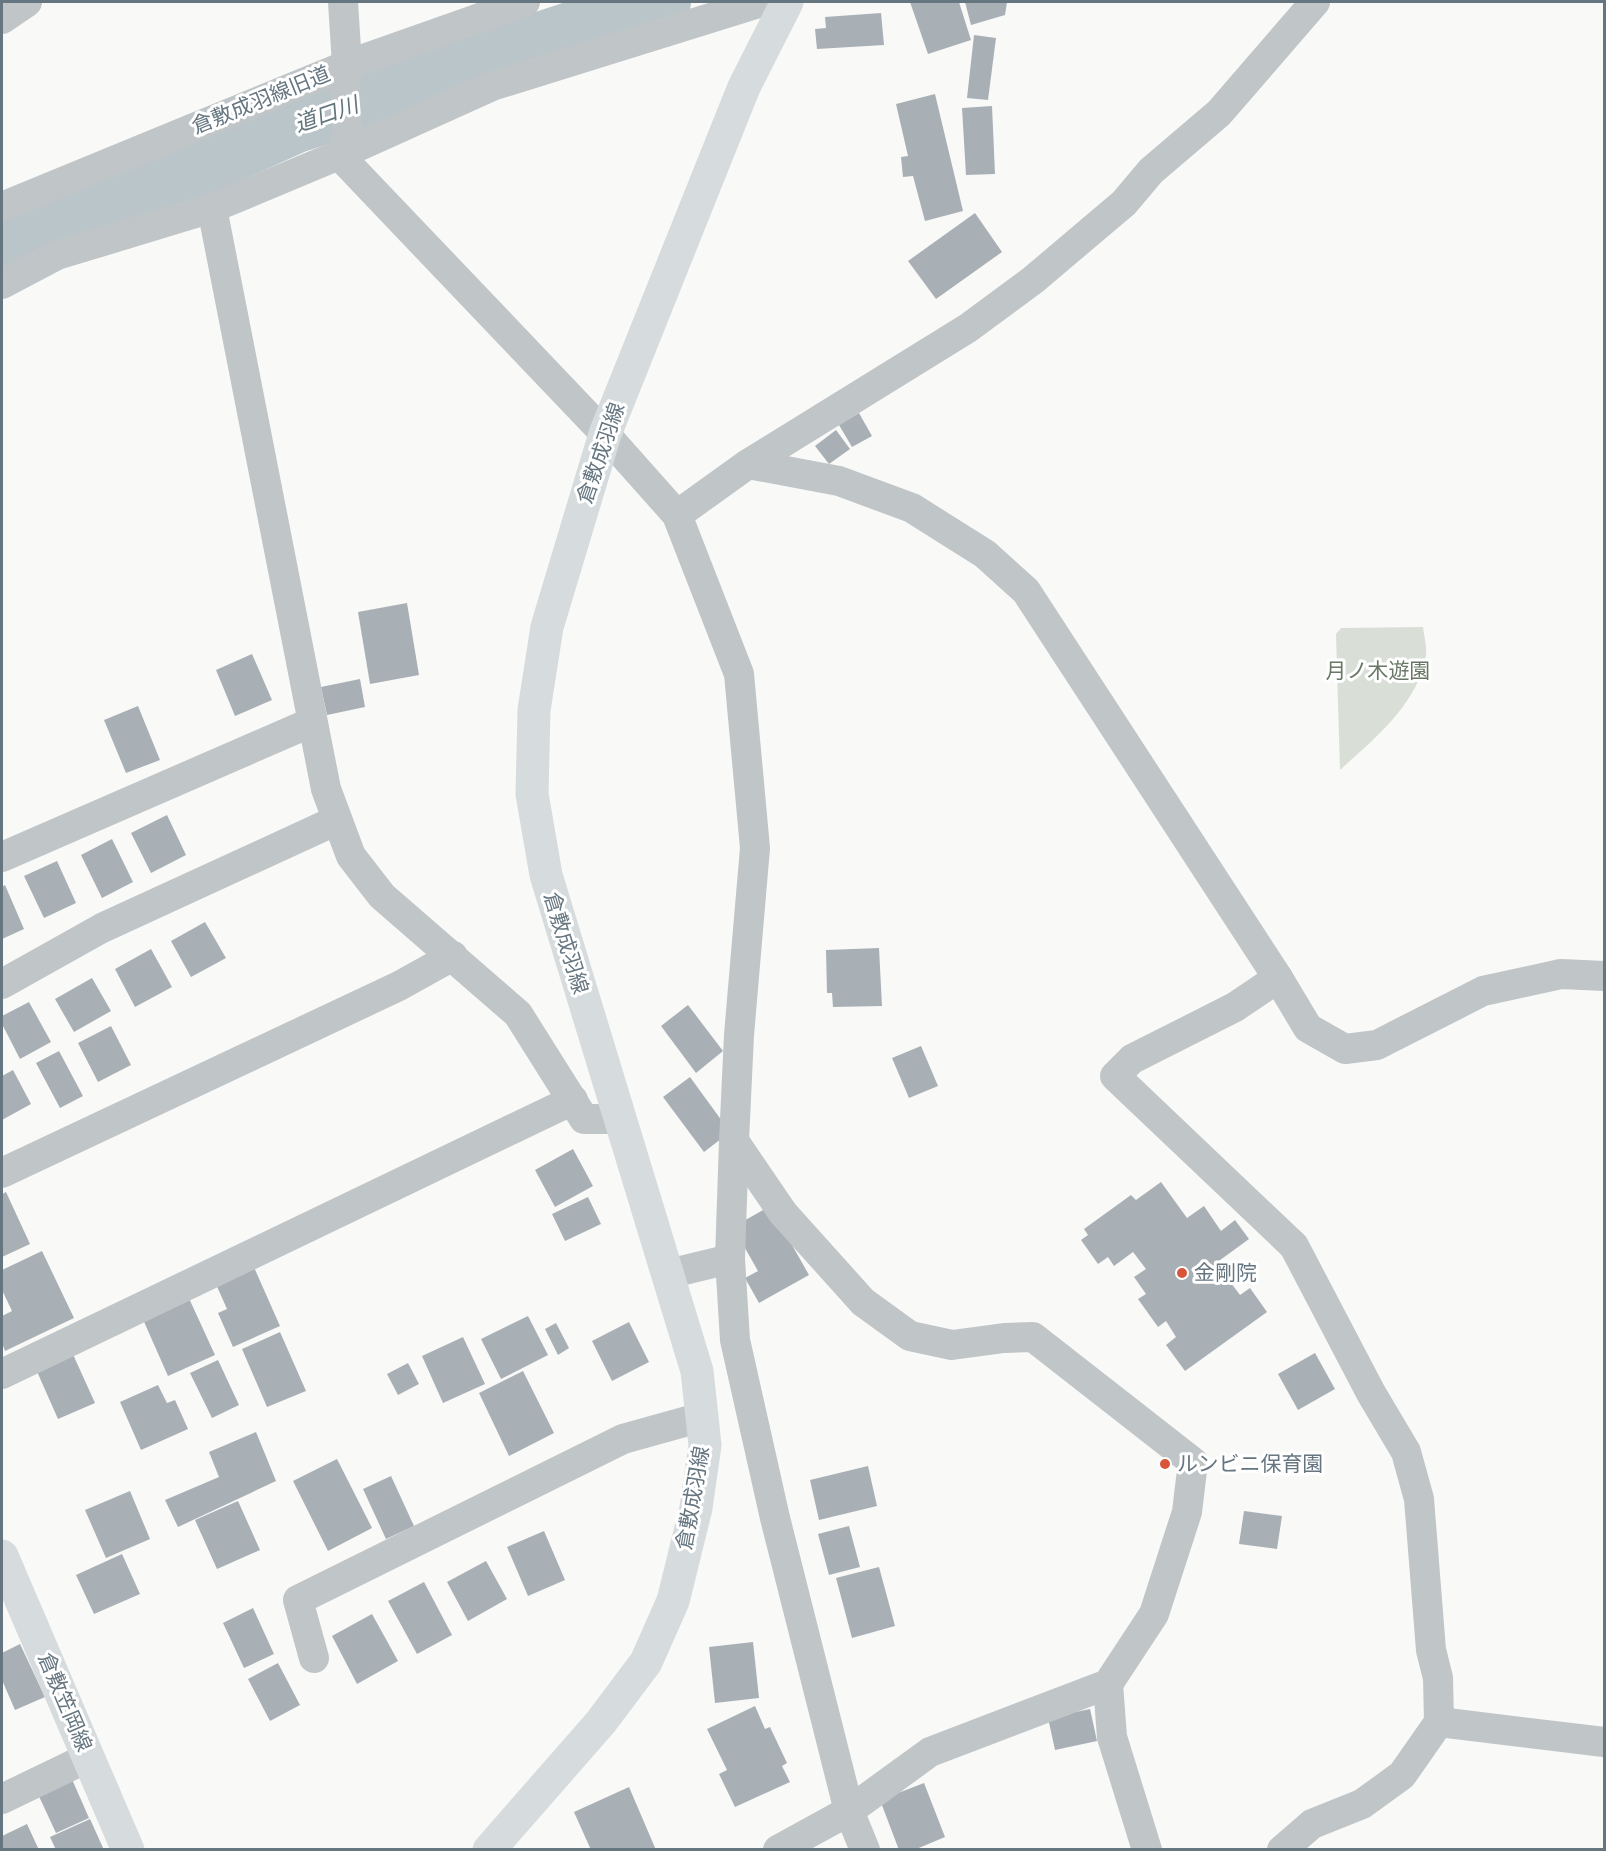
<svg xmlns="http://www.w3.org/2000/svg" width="1606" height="1851" viewBox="0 0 1606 1851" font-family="Roboto,'Noto Sans JP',sans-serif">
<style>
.green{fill:#d9ded6}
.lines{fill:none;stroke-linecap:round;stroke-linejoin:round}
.river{stroke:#bac5c9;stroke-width:60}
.building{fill:#a8b0b6}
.minor{stroke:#c0c5c8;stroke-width:30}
.primary{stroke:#d6dbde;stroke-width:33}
.poi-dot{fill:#d85539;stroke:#fff;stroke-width:2}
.labels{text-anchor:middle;stroke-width:6;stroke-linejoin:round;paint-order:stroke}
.street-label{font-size:21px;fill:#667680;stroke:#fff}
.park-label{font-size:21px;fill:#697865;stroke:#fff}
.poi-label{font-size:21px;fill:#667680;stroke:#fff;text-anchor:start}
.water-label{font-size:22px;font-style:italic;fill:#61757a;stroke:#fff}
</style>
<rect width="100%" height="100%" fill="#f9f9f7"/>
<path class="green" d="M1423,627C1424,636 1427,646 1426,655C1418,704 1375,738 1340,770L1336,634L1341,628Z"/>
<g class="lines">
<path class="river" d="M2,255L296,123L661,2"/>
</g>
<g class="building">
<path d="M910,2H959L971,40L928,54Z"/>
<path d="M965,2H1007L1005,15L971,25Z"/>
<path d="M881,13L884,45L817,49L815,29L826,28L825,17Z"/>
<path d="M974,35L996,38L988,100L967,98Z"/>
<path d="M935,94L963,211L925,221L913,176L903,177L901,157L908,156L896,104Z"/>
<path d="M992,106L995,174L966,175L962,108Z"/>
<path d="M975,213L1002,252L936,299L908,261Z"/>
<path d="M859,413L872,436L852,447L839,425Z"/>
<path d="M836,430L850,449L829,464L815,446Z"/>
<path d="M407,603L419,675L370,684L358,612Z"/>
<path d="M252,654L272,700L235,716L216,670Z"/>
<path d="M360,679L365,707L327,715L321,687Z"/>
<path d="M138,706L160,760L126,773L104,720Z"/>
<path d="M167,815L186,855L151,873L131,833Z"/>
<path d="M112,839L133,882L102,898L81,855Z"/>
<path d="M57,861L76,903L44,918L24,876Z"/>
<path d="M5,885L24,929L2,939V887Z"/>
<path d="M205,922L226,958L191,977L171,941Z"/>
<path d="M879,948L882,1006L833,1007L832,993H827L826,950Z"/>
<path d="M151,949L172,987L135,1007L115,969Z"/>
<path d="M92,978L111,1011L74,1032L55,999Z"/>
<path d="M29,1002L51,1042L20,1059L2,1024V1016Z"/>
<path d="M688,1005L723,1051L696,1073L661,1026Z"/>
<path d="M111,1026L131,1065L98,1082L78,1043Z"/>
<path d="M921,1046L938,1086L909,1098L892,1058Z"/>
<path d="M59,1051L83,1096L60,1108L36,1063Z"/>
<path d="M13,1070L31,1104L2,1120V1076Z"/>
<path d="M690,1077L730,1132L704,1152L663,1097Z"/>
<path d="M573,1149L593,1186L555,1207L535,1170Z"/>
<path d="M1161,1182L1187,1218L1204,1206L1221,1231L1235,1220L1249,1239L1216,1263L1240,1295L1250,1288L1267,1312L1185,1371L1166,1345L1176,1337L1166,1321L1158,1327L1138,1299L1146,1294L1134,1277L1146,1269L1133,1252L1114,1266L1108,1257L1098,1264L1081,1240L1088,1235L1084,1229L1131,1195L1136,1200Z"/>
<path d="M6,1192L30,1244L2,1257V1194Z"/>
<path d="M588,1197L601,1224L565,1241L552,1214Z"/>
<path d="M770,1206L809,1275L759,1303L745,1278L758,1271L733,1227Z"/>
<path d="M42,1251L74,1318L5,1351L2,1343V1316L12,1311L2,1290V1270Z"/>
<path d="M253,1265L280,1326L233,1347L218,1313L227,1309L215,1282Z"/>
<path d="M187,1294L215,1355L168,1376L141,1315Z"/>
<path d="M528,1316L548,1355L501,1379L481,1339Z"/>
<path d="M629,1322L649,1362L612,1381L592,1341Z"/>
<path d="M556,1323L569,1348L558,1355L545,1329Z"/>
<path d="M280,1332L306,1391L267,1407L242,1349Z"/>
<path d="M463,1337L485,1384L443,1403L422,1356Z"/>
<path d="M71,1350L95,1403L58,1419L35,1367Z"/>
<path d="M1315,1353L1335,1389L1298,1410L1278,1374Z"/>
<path d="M218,1360L239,1405L212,1418L190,1373Z"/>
<path d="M408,1363L419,1384L398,1395L387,1374Z"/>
<path d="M523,1371L554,1433L509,1456L479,1393Z"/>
<path d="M158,1385L167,1403L175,1400L188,1429L141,1450L120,1402Z"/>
<path d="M256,1432L276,1481L178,1527L165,1500L219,1477L209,1452Z"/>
<path d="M337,1459L372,1528L328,1551L293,1481Z"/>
<path d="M868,1466L877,1506L819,1520L810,1480Z"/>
<path d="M391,1476L414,1526L386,1539L363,1489Z"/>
<path d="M130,1491L150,1539L106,1558L85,1510Z"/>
<path d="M238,1501L260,1550L217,1569L195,1520Z"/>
<path d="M1244,1511L1282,1516L1277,1549L1239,1544Z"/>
<path d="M849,1526L860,1567L829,1575L818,1534Z"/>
<path d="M544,1531L565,1580L528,1596L507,1547Z"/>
<path d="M122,1554L140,1594L94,1614L76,1575Z"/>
<path d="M486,1561L507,1599L468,1621L447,1582Z"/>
<path d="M879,1567L895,1626L852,1638L836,1578Z"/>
<path d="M424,1582L452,1635L417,1654L388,1601Z"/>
<path d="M253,1608L274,1654L244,1668L223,1623Z"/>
<path d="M372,1614L398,1661L357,1684L332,1636Z"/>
<path d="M753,1642L759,1698L715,1703L709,1647Z"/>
<path d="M20,1644L45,1697L15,1710L2,1680V1653Z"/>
<path d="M278,1663L300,1705L270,1721L248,1679Z"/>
<path d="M755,1706L765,1729L770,1727L787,1763L782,1766L790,1782L735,1807L719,1774L727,1770L707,1729Z"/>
<path d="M1090,1709L1097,1741L1055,1750L1048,1718Z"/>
<path d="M71,1777L89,1818L56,1833L37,1792Z"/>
<path d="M924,1783L945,1837L914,1850H899L880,1800Z"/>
<path d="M629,1787L656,1850H591L574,1812Z"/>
<path d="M90,1819L104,1850H56L50,1837Z"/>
<path d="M27,1824L39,1850H2V1836Z"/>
</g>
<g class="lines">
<g class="minor">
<path d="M2,19L27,2"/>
<path d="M339,155L605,434L677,515L739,674L755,848L739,1035L734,1141L730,1259L735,1340L775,1518L849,1811L865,1850"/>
<path d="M339,155L348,136L345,87L347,65L343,2"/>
<path d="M2,207L347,65L525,2"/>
<path d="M212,208L326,789L351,856L382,896L518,1014L584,1119H620"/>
<path d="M2,284L57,255L212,208L339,155L492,86L762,2"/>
<path d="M748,464L839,481L912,508L985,554L1026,591L1278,978L1308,1028L1345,1049L1377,1045L1483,991L1561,974L1604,976"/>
<path d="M677,515L748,464L968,328L1033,280L1124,203L1151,171L1219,113L1315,2"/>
<path d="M2,857L312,722"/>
<path d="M1278,978L1235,1007L1132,1059L1115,1076L1294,1246L1371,1393L1406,1452L1419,1499L1431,1650L1438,1678L1439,1722L1402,1775L1362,1804L1312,1824L1282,1850"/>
<path d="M2,984L102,928L337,820"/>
<path d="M734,1141L783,1213L863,1302L910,1336L952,1345L1004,1338L1033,1337L1193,1462L1187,1512L1154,1614L1108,1684L930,1752L849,1811L778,1850"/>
<path d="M2,1173L399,986L453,956"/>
<path d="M668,1274L730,1259"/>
<path d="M2,1374L573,1100"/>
<path d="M314,1658L298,1600L623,1439L702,1417"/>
<path d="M1108,1684L1112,1737L1147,1850"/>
<path d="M1439,1722L1604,1742"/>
<path d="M2,1799L89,1757"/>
</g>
<g class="primary">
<path d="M2,1556L128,1850"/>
<path d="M489,1850L601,1722L646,1662L673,1601L696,1508L705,1445L697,1371L546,875L532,794L534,710L547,627L605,434L744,87L787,2"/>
</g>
</g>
<g class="poi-dot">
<circle cx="1182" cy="1273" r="6"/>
<circle cx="1165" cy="1464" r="6"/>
</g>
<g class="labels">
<g class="street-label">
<text transform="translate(261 100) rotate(-22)" y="7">倉敷成羽線旧道</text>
<text transform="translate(601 453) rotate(-71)" y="7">倉敷成羽線</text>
<text transform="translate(566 943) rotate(73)" y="7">倉敷成羽線</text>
<text transform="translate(693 1498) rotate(-80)" y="7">倉敷成羽線</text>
<text transform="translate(65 1702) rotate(67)" y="7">倉敷笠岡線</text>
</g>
<g class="park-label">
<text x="1378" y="678">月ノ木遊園</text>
</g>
<g class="poi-label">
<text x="1194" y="1280">金剛院</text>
<text x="1177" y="1471">ルンビニ保育園</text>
</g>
<g class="water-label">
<text transform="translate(326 114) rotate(-19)" y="8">道口川</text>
</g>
</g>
<rect width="1606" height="1851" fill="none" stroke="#667680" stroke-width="6"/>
</svg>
